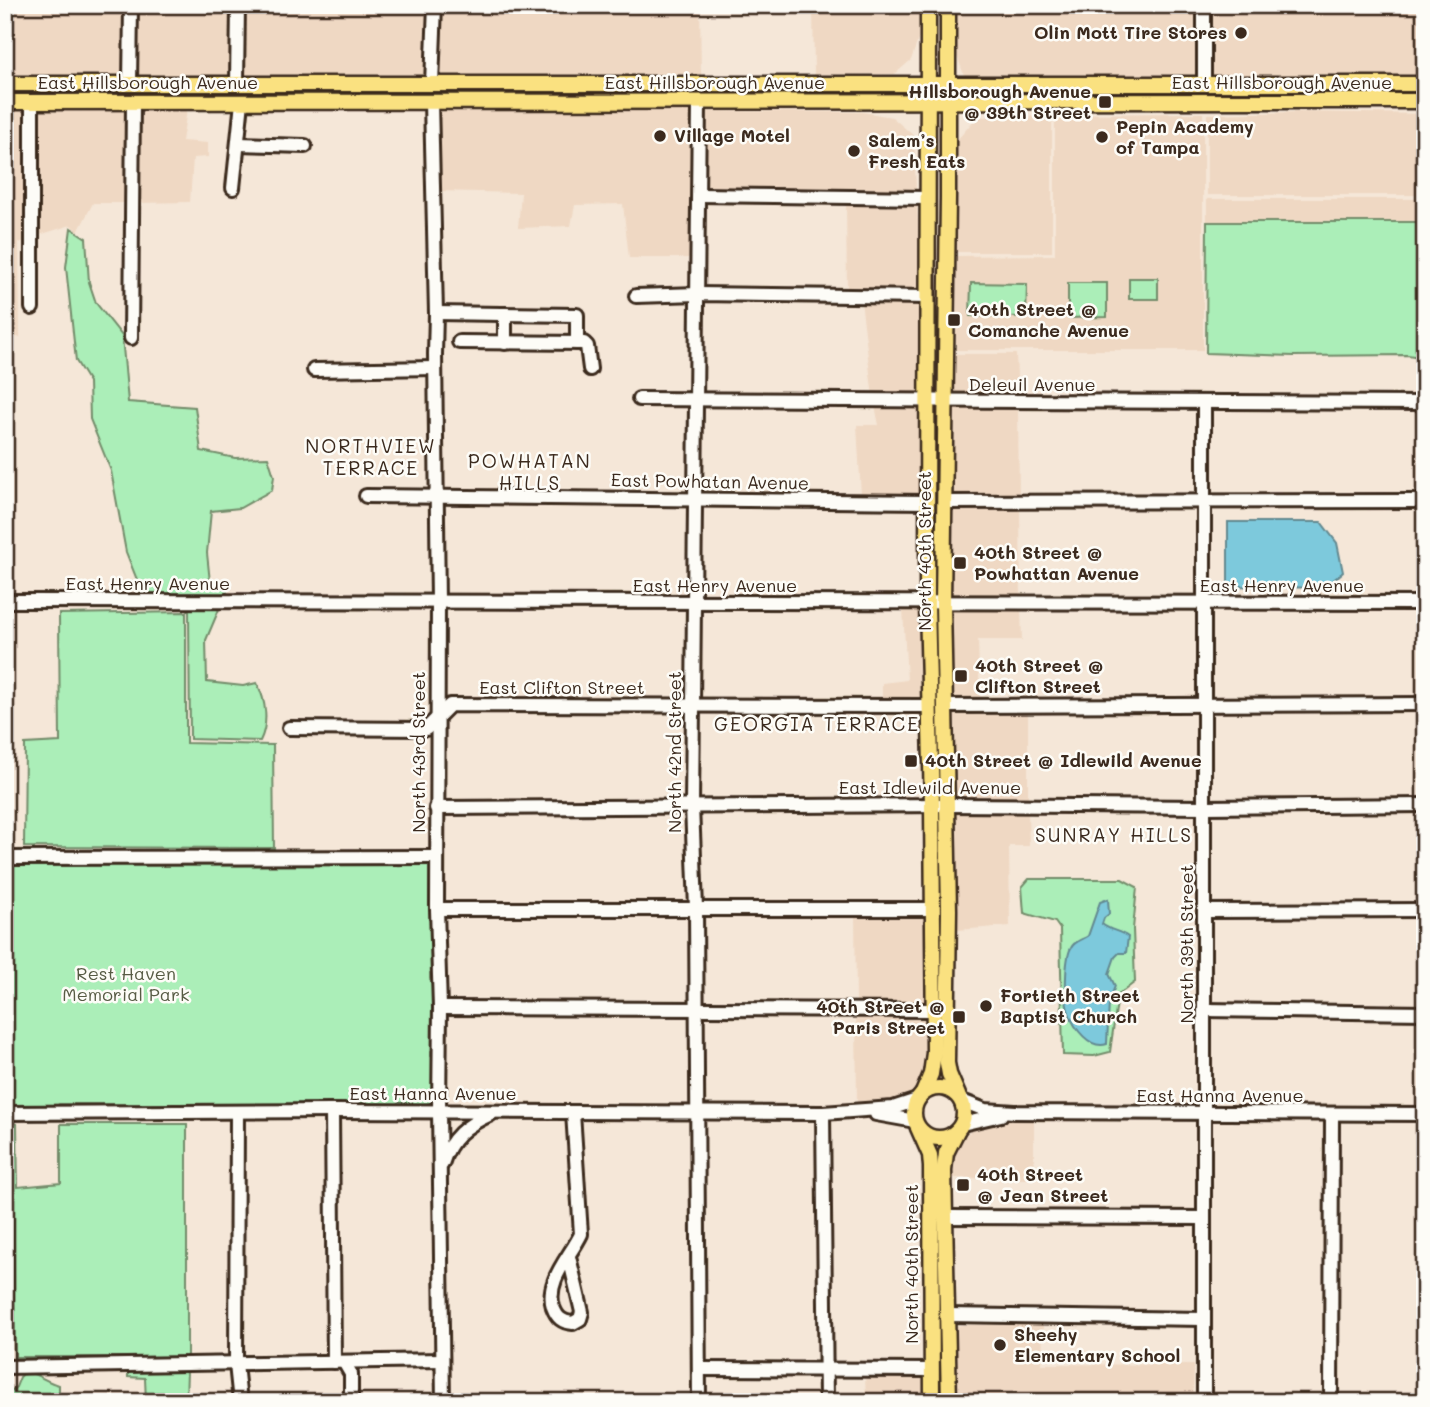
<svg xmlns="http://www.w3.org/2000/svg" width="1430" height="1407" viewBox="0 0 1430 1407" font-family="Mali,sans-serif">
<style>
.built{fill:#efd8c3}
.green{fill:#abeeb8;stroke:#738c6b;stroke-width:2}
.water{fill:#7dc9dc;stroke:#638990;stroke-width:2}
.lines{fill:none;stroke-linecap:round;stroke-linejoin:round}
.minor-casing{stroke:#3b2a1e;stroke-width:18}
.major-casing{stroke:#3b2a1e;stroke-width:19}
.minor{stroke:#fdfcf7;stroke-width:12}
.major{stroke:#fae180;stroke-width:14}
.poi-dot{fill:#3b2a1e;stroke:#fdfcf7;stroke-width:2.5}
.labels{text-anchor:middle;stroke-width:5;stroke-linejoin:round;paint-order:stroke}
.poi-label{font-size:18px;font-weight:bold;fill:#3b2a1e;stroke:#fdfcf7;text-anchor:start}
.street-label{font-size:18px;fill:#3b2a1e;stroke:#fdfcf7}
.park-label{font-size:18px;fill:#575b44;stroke:#fdfcf7}
.neighbourhood-label{font-size:19px;letter-spacing:2px;fill:#3b2a1e;stroke:#fdfcf7}
</style>
<rect width="100%" height="100%" fill="#f5e7d8"/>
<filter id="ink" filterUnits="userSpaceOnUse"><feTurbulence type="fractalNoise" baseFrequency=".0143" numOctaves="2"/><feDisplacementMap in="SourceGraphic" scale="14" xChannelSelector="R" yChannelSelector="G"/><feConvolveMatrix kernelMatrix="1 2 1 2 8 2 1 2 1" color-interpolation-filters="sRGB"/></filter>
<g filter="url(#ink)">
<g class="built">
<path d="M5,5H126V78L5,77Z"/>
<rect x="135" y="5" width="98" height="73"/>
<path d="M242,5L431,6L428,77L242,78Z"/>
<path d="M439,5H700L701,75L437,77Z"/>
<path d="M813,5H919L920,34L911,60L895,74L814,75Z"/>
<path d="M956,5H1200V75H964L956,53Z"/>
<rect x="1209" y="5" width="216" height="70"/>
<path d="M5,108H28V240L19,243L20,337L5,338Z"/>
<path d="M36,108L129,110L128,203H93L78,232L71,225L36,236Z"/>
<path d="M137,110H187L182,141L208,143V157L193,158L190,202L137,203Z"/>
<path d="M436,110L694,111V258H629L623,204L575,205L571,226L518,228L521,193L438,191Z"/>
<path d="M703,111L863,112L892,117L914,136L916,193L704,190Z"/>
<path d="M1300,112L1425,114V195H1207V114Z"/>
<path d="M1203,113V350H956V256L1055,255V114Z"/>
<path d="M1052,116V252H954L957,140L977,117Z"/>
<rect x="1207" y="199" width="218" height="23"/>
<path d="M846,202L917,203L922,292L847,291Z"/>
<path d="M861,301L922,302L923,397H873Z"/>
<path d="M952,351L956,354H1016L1018,397L950,395Z"/>
<path d="M875,406L923,407V497L861,496L857,425H879Z"/>
<path d="M932,407H941L939,599H931Z"/>
<path d="M949,407H1018L1019,497H949Z"/>
<path d="M949,507H1020L1021,599H947Z"/>
<path d="M903,609H923L924,701H882V683L907,680Z"/>
<path d="M948,609H1021L1022,640H978L980,701H949Z"/>
<path d="M950,710H1028V801L952,800Z"/>
<path d="M952,810L1028,811L1029,846H1009L1010,926L957,930L955,1083L952,1082Z"/>
<path d="M855,914H929L928,1005H856Z"/>
<path d="M856,1015H928L926,1081L910,1095L893,1103L857,1107Z"/>
<path d="M1015,1117L1034,1118V1179L952,1178L951,1147L981,1123Z"/>
<path d="M963,1325H1043L1042,1364L1194,1365L1193,1402H957V1326Z"/>
<path d="M924,1373V1402H866L865,1374Z"/>
</g>
<g class="green">
<path d="M1207,222H1425V358L1408,355L1294,356L1206,353Z"/>
<path d="M71,228L86,238L89,282L96,303L122,336L128,402L195,407L201,451L235,458L268,457L274,476L272,490L240,508L211,511L207,553L210,582L228,589L224,597H141V590L126,552L111,471L90,419L89,382L76,361L66,267Z"/>
<rect x="1129" y="278" width="29" height="21"/>
<path d="M971,283L1027,284L1026,317L970,316Z"/>
<path d="M1068,283H1107V317L1068,318Z"/>
<path d="M141,607H220L206,640L207,682L243,686L257,683C266,701 269,723 260,741L190,739L189,611L186,608H141Z"/>
<path d="M186,612V743L273,745L274,848L24,847L25,744L60,742L59,614Z"/>
<path d="M5,862L430,863L433,870L435,971L430,973V979L435,982L434,1048L431,1051V1056L434,1059V1101L422,1106L59,1104L54,1108H5Z"/>
<path d="M1029,879H1122L1137,887L1133,929L1135,982L1118,995L1110,1052L1094,1056L1063,1055L1060,929L1055,922L1024,913L1022,887Z"/>
<path d="M11,1123L17,1124L18,1187L61,1183V1124H187V1357H15Z"/>
<path d="M128,1370H187L186,1402H146L145,1378L128,1377Z"/>
<path d="M26,1372C39,1374 46,1382 59,1385V1402H5V1396L16,1387L20,1377Z"/>
</g>
<g class="water">
<path d="M1228,522H1321L1337,543L1343,572L1324,588L1228,586Z"/>
<path d="M1108,899L1109,914L1104,918L1102,924C1110,931 1119,930 1128,937L1126,953H1119L1115,957L1109,974L1115,986L1109,1002L1107,1044C1090,1050 1074,1028 1069,1013C1064,1002 1065,958 1071,948C1074,941 1082,940 1088,936L1100,902Z"/>
</g>
<g class="lines">
<defs>
<g id="minor">
<path d="M1204,5V84"/>
<path d="M237,83L238,5"/>
<path d="M130,84L131,5"/>
<path d="M432,84L435,5"/>
<path d="M32,102V308"/>
<path d="M431,102L436,313L435,354L438,602L437,909L440,1008L439,1111L443,1402"/>
<path d="M699,102L692,806L696,908L699,1402"/>
<path d="M238,144L305,146"/>
<path d="M233,188L242,102"/>
<path d="M699,195L928,198"/>
<path d="M636,296L698,294L928,297"/>
<path d="M436,313L577,315V343"/>
<path d="M505,314V343"/>
<path d="M131,338L133,102"/>
<path d="M459,342L584,343L587,346L590,369"/>
<path d="M314,370L435,368"/>
<path d="M639,399L1425,403"/>
<path d="M366,496L928,502"/>
<path d="M944,502L1425,501"/>
<path d="M5,601L1425,603"/>
<path d="M945,706L1425,704"/>
<path d="M289,728L426,729L450,705L929,706"/>
<path d="M436,808L948,805L1206,807L1425,805"/>
<path d="M5,858L437,857"/>
<path d="M437,909H933"/>
<path d="M1205,911L1425,910"/>
<path d="M440,1008L932,1010"/>
<path d="M1204,1010L1425,1013"/>
<path d="M962,1101L985,1110L1015,1112L1425,1114"/>
<path d="M332,1111L334,1362"/>
<path d="M5,1113L332,1111L823,1113L893,1108L917,1100"/>
<path d="M237,1113L236,1364L240,1402"/>
<path d="M823,1113L826,1402"/>
<path d="M876,1114L915,1121"/>
<path d="M962,1124L1001,1115"/>
<path d="M442,1164C450,1138 466,1125 491,1114"/>
<path d="M946,1217L1204,1218"/>
<path d="M569,1257L582,1312L580,1319L573,1323C562,1322 557,1318 553,1307C545,1281 570,1257 581,1234L573,1113"/>
<path d="M948,1315L1203,1319"/>
<path d="M344,1362L351,1374V1402"/>
<path d="M5,1367L442,1360"/>
<path d="M699,1369L932,1370"/>
<path d="M1204,1402V403"/>
<path d="M1331,1402L1332,1115"/>
</g>
<g id="major">
<path d="M948,5V197L943,604L949,910L947,1063L949,1074L958,1095"/>
<path d="M5,84H1425"/>
<path d="M5,102L1425,101"/>
<circle cx="939" cy="1113" r="25"/>
<path d="M923,1093L931,1074L934,1053L932,805L927,604L928,5"/>
<path d="M918,1128L930,1155L931,1167L932,1402"/>
<path d="M949,1402L944,1170L946,1153L957,1131"/>
</g>
</defs>
<use href="#minor" class="minor-casing"/>
<use href="#major" class="major-casing"/>
<use href="#minor" class="minor"/>
<use href="#major" class="major"/>
</g>
</g>
<g class="poi-dot">
<circle cx="1241" cy="33" r="7"/>
<rect x="1098" y="95" width="14" height="14" rx="3.5"/>
<circle cx="660" cy="136" r="7"/>
<circle cx="1102" cy="137" r="7"/>
<circle cx="854" cy="151" r="7"/>
<rect x="947" y="313" width="14" height="14" rx="3.5"/>
<rect x="953" y="556" width="14" height="14" rx="3.5"/>
<rect x="954" y="669" width="14" height="14" rx="3.5"/>
<rect x="904" y="754" width="14" height="14" rx="3.5"/>
<circle cx="986" cy="1006" r="7"/>
<rect x="952" y="1010" width="14" height="14" rx="3.5"/>
<rect x="956" y="1178" width="14" height="14" rx="3.5"/>
<circle cx="1000" cy="1345" r="7"/>
</g>
<g class="labels">
<g class="poi-label">
<text x="1227" y="39" text-anchor="end">Olin Mott Tire Stores</text>
<text x="1091" y="98" text-anchor="end">Hillsborough Avenue<tspan x="1091" dy="21">@ 39th Street</tspan></text>
<text x="1116" y="133">Pepin Academy<tspan x="1116" dy="21">of Tampa</tspan></text>
<text x="674" y="142">Village Motel</text>
<text x="868" y="147">Salem’s<tspan x="868" dy="21">Fresh Eats</tspan></text>
<text x="968" y="316">40th Street @<tspan x="968" dy="21">Comanche Avenue</tspan></text>
<text x="974" y="559">40th Street @<tspan x="974" dy="21">Powhattan Avenue</tspan></text>
<text x="975" y="672">40th Street @<tspan x="975" dy="21">Clifton Street</tspan></text>
<text x="925" y="767">40th Street @ Idlewild Avenue</text>
<text x="1000" y="1002">Fortieth Street<tspan x="1000" dy="21">Baptist Church</tspan></text>
<text x="945" y="1013" text-anchor="end">40th Street @<tspan x="945" dy="21">Paris Street</tspan></text>
<text x="977" y="1181">40th Street<tspan x="977" dy="21">@ Jean Street</tspan></text>
<text x="1014" y="1341">Sheehy<tspan x="1014" dy="21">Elementary School</tspan></text>
</g>
<g class="street-label">
<text x="148" y="89">East Hillsborough Avenue</text>
<text x="715" y="89">East Hillsborough Avenue</text>
<text x="1282" y="89">East Hillsborough Avenue</text>
<text x="1032" y="391">Deleuil Avenue</text>
<text transform="translate(710 482) rotate(1)" y="6">East Powhatan Avenue</text>
<text transform="translate(925 551) rotate(-90)" y="6">North 40th Street</text>
<text x="148" y="590">East Henry Avenue</text>
<text x="715" y="592">East Henry Avenue</text>
<text x="1282" y="592">East Henry Avenue</text>
<text x="562" y="694">East Clifton Street</text>
<text transform="translate(419 752) rotate(-90)" y="6">North 43rd Street</text>
<text transform="translate(675 752) rotate(-90)" y="6">North 42nd Street</text>
<text x="930" y="794">East Idlewild Avenue</text>
<text transform="translate(1187 944) rotate(-90)" y="6">North 39th Street</text>
<text x="433" y="1100">East Hanna Avenue</text>
<text x="1220" y="1102">East Hanna Avenue</text>
<text transform="translate(912 1264) rotate(-90)" y="6">North 40th Street</text>
</g>
<g class="park-label">
<text x="126" y="980">Rest Haven<tspan x="126" dy="21">Memorial Park</tspan></text>
</g>
<g class="neighbourhood-label">
<text x="371" y="453">NORTHVIEW<tspan x="371" dy="22">TERRACE</tspan></text>
<text x="530" y="468">POWHATAN<tspan x="530" dy="22">HILLS</tspan></text>
<text x="817" y="731">GEORGIA TERRACE</text>
<text x="1114" y="842">SUNRAY HILLS</text>
</g>
</g>
<rect width="1430" height="1407" fill="none" stroke="#fdfcf7" stroke-width="28"/>
<rect x="14" y="14" width="1402" height="1379" fill="none" stroke="#3b2a1e" stroke-width="2.5" filter="url(#ink)"/>
</svg>
